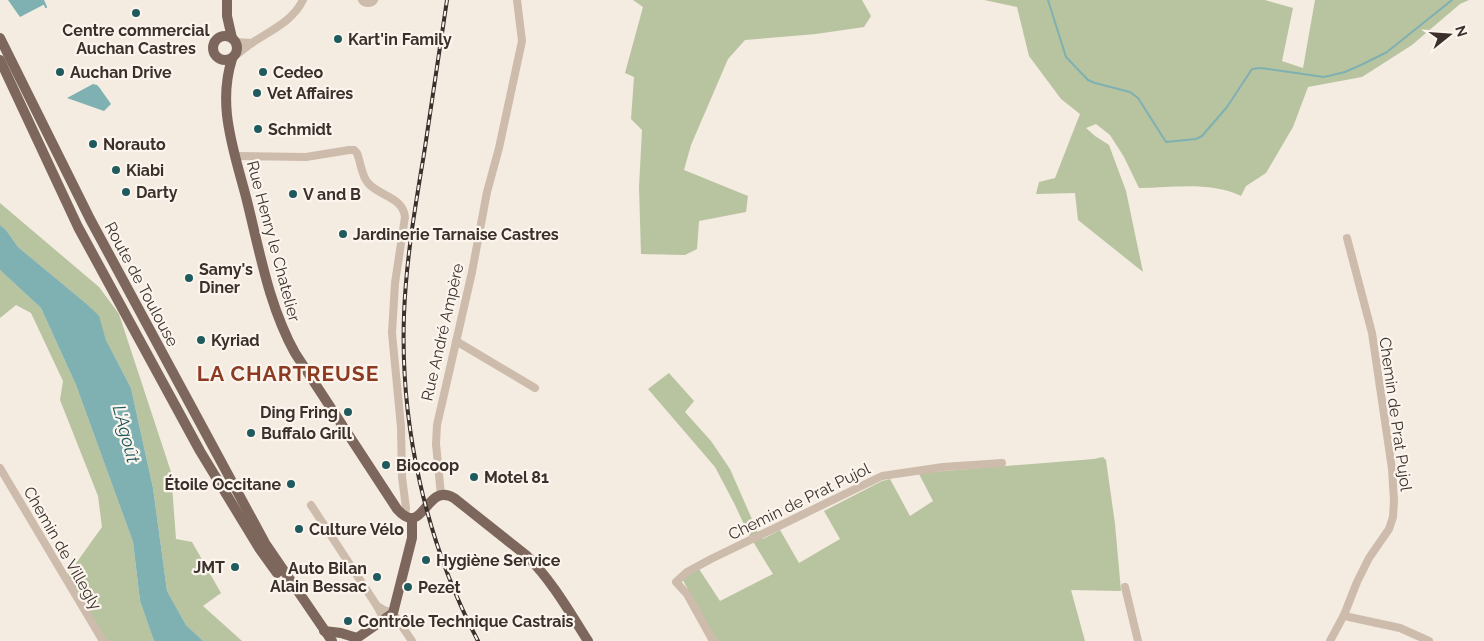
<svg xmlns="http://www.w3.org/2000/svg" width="1484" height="641" viewBox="0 0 1484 641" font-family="Raleway,sans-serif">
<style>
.green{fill:#b8c4a0}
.water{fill:#7fb0b2}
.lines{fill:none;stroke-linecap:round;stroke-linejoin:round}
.stream{stroke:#7fb0b2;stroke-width:2}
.minor{stroke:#cdbbac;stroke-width:8}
.major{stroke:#7d675c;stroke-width:10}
.rail-casing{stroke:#3b302b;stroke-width:4}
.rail{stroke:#fbf5ee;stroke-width:2;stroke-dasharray:5.5;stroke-linecap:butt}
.poi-dot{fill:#1f5a5e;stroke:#fbf5ee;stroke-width:2}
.labels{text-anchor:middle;stroke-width:4.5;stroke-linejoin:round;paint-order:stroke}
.poi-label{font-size:16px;font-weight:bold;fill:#3b302b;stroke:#fbf5ee;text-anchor:start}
.street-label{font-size:16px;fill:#3b302b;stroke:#fbf5ee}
.water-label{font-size:18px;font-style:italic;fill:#1f5a5e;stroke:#fbf5ee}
.district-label{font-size:21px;font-weight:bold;letter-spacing:1px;fill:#8c3b22;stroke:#fbf5ee}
</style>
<rect width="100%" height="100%" fill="#f4ebe1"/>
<g class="green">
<path d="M633,0H862L871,16L864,27L816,34L745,40L728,59L691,145L684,170L748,196L746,212L699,221L697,249L685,255L641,254L639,187L642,130L631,119L634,77L625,73L643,7Z"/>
<path d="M984,0H1265L1293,8L1282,61L1303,68L1315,0H1469L1460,4L1412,45L1362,77L1308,87L1293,127L1266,173L1246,186L1241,196C1209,181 1173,188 1139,188L1124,157L1110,135L1096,124L1086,128L1095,136L1109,145L1126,191L1143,272L1078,220L1075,193L1036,194L1039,182L1055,178L1080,114L1061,99L1029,56L1017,7Z"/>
<path d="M0,203L99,287L119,314L171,472L176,539L192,542L221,593L203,606L242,641H203L186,625L167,591L153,488L131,388L106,340L98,316L88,305L18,247L6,230L0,225Z"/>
<path d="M0,270L41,308L76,385L133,542L140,601L154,641H102L64,580L102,527L98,496L60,400L63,381L31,313L16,305L0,318Z"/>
<path d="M669,373L694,401L685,412L711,441L730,469L758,533L763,539L780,530L799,563L840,539L824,511L882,481L890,479L910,516L933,501L919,474L932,472L1094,459L1103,457L1106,460L1115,524L1121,591L1071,590L1085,641H717L685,584L683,580L687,576L699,569L720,601L773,574L749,535L734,503L715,467L648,389Z"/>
</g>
<g class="water">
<path d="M8,0H43L45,4L20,17Z"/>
<path d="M93,84L97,85L99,87L111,104L104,111L67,98Z"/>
<path d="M0,225L6,230L18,247L88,305L99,316L106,340L131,388L153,488L167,591L186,625L203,641H154L140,601L133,542L76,385L41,308L0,270Z"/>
</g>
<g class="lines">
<g class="stream">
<path d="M43,0L46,7"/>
<path d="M1048,0L1066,57L1088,80L1095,83L1130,92L1138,98L1166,142L1196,139L1202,136L1227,107L1252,69L1261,68L1324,77L1345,72L1363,64L1387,52L1452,0"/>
</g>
<g class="minor">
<path d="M362,0C365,4 371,4 374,0"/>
<path d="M236,42L252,43"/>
<path d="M236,55C242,51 247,46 252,43C271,30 292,22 303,0"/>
<path d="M236,156L306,157L349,150H354L357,153C361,163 361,175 368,183C379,196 403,197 405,217L395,283L392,333L401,427L402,477L406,508L405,517"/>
<path d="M456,341L535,388"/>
<path d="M0,468L103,641"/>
<path d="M441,495L436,444L437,425L472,272L487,192L499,148L522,41L517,0"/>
<path d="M311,505L377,606"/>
<path d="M1125,587L1138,641"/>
<path d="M1344,615L1349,617L1400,628L1429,641"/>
<path d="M384,619L377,606L384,610L393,613L412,641"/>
<path d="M713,641L687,594L676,582L687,572L711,559L882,476L943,467L1002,463"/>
<path d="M1330,641L1344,615L1357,582L1369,558L1389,529L1393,517L1394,501L1392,469L1372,333L1347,238"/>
</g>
<g class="major">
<path d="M227,0V16L232,38"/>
<circle cx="225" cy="48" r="12"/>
<path d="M0,38L90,219L265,543L332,641"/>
<path d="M232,59C226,78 225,96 227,115C230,144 240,173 247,201C260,253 269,306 295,353L397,509C424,540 425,481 454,498L527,556C552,581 569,611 588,641"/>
<path d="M0,60L78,227L200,451L259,548L277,573"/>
<path d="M324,631L341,633L357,638"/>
<path d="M357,638L393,613L412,538V518"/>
</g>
<defs>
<path id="rail" d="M447,0C439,51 432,103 424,154C415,207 406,261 404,315C400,427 426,542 478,641"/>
</defs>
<use href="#rail" class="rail-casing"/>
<use href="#rail" class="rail"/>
</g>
<g class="poi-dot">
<circle cx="136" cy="13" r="5"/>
<circle cx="338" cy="39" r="5"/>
<circle cx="60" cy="72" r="5"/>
<circle cx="263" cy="72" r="5"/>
<circle cx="257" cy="93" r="5"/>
<circle cx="258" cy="129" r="5"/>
<circle cx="93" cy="144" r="5"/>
<circle cx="116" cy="170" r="5"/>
<circle cx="126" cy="192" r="5"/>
<circle cx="293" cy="194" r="5"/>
<circle cx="343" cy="234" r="5"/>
<circle cx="189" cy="278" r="5"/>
<circle cx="201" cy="340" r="5"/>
<circle cx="348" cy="412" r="5"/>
<circle cx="251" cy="433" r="5"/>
<circle cx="386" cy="465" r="5"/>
<circle cx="474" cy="477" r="5"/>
<circle cx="291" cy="484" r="5"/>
<circle cx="299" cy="529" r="5"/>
<circle cx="426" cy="560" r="5"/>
<circle cx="235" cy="567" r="5"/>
<circle cx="377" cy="577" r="5"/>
<circle cx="408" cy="587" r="5"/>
<circle cx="348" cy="621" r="5"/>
</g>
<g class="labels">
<g class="poi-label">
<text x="136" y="36" text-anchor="middle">Centre commercial<tspan x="136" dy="18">Auchan Castres</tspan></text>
<text x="348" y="45">Kart'in Family</text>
<text x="70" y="78">Auchan Drive</text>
<text x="273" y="78">Cedeo</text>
<text x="267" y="99">Vet Affaires</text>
<text x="268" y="135">Schmidt</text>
<text x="103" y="150">Norauto</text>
<text x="126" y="176">Kiabi</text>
<text x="136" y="198">Darty</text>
<text x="303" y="200">V and B</text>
<text x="353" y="240">Jardinerie Tarnaise Castres</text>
<text x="199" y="275">Samy's<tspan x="199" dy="18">Diner</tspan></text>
<text x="211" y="346">Kyriad</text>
<text x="338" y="418" text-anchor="end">Ding Fring</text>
<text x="261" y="439">Buffalo Grill</text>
<text x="396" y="471">Biocoop</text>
<text x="484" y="483">Motel 81</text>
<text x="281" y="490" text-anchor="end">Étoile Occitane</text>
<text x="309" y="535">Culture Vélo</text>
<text x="436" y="566">Hygiène Service</text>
<text x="225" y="573" text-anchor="end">JMT</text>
<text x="367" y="574" text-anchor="end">Auto Bilan<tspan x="367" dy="18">Alain Bessac</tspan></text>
<text x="418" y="593">Pezet</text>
<text x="358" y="627">Contrôle Technique Castrais</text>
</g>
<g class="street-label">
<text transform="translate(274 241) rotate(75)" y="6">Rue Henry le Chatelier</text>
<text transform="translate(142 284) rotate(62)" y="6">Route de Toulouse</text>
<text transform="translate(442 332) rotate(-77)" y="6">Rue André Ampère</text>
<text transform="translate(1396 414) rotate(82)" y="6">Chemin de Prat Pujol</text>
<text transform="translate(799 501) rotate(-26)" y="6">Chemin de Prat Pujol</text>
<text transform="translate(63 548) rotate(60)" y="6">Chemin de Villegly</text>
</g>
<g class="water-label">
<text transform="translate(126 434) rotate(75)" y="6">L'Agoût</text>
</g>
<g class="district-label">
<text x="288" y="381">LA CHARTREUSE</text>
</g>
</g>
<g transform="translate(1449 35) rotate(73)" stroke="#fbf5ee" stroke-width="4" paint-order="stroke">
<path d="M0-4L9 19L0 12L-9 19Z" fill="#3b302b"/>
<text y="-8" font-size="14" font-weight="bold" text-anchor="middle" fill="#3b302b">N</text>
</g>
</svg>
